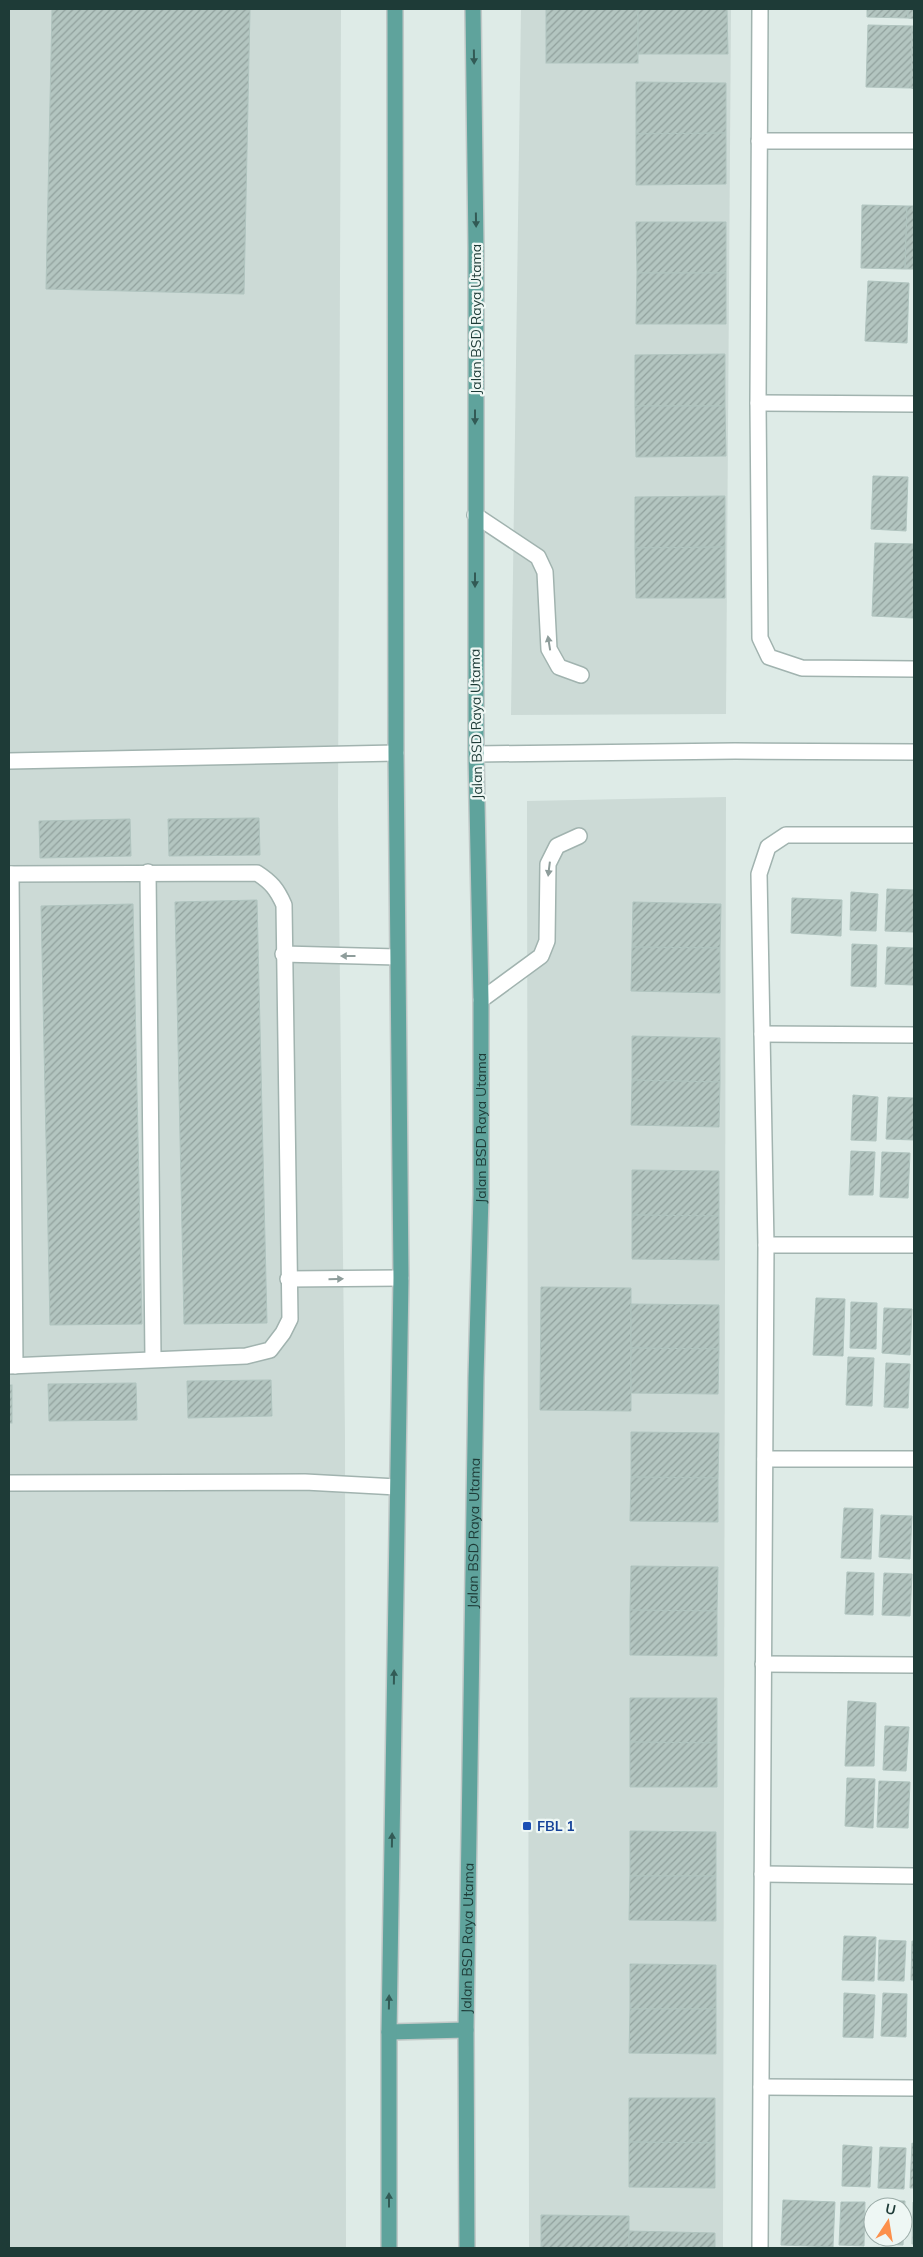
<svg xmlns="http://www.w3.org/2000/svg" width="923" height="2257" viewBox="0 0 923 2257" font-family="Mulish,sans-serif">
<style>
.built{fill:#ccdad6}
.building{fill:url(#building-hatch);stroke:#b0c4bf}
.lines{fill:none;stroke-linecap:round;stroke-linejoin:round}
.minor-casing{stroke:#a1b3af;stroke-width:18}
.major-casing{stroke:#c0c8c7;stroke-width:18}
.minor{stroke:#fff;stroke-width:15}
.major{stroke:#5fa39c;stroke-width:15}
.oneway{fill:#325a55}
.oneway2{fill:#8e9d9b}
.transit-dot{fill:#1a4fb4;stroke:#eef7f4;stroke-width:2}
.labels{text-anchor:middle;stroke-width:4.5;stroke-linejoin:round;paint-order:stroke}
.street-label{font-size:14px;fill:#1e3b37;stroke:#eef7f4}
.transit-label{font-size:14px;font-weight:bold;fill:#164399;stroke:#eef7f4;text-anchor:start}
</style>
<defs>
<pattern id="building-hatch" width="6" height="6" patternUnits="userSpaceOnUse" patternTransform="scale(1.25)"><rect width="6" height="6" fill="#b3c5c0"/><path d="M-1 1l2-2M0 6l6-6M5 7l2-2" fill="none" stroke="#91a19d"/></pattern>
</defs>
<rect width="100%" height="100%" fill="#deebe7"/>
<g class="built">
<path d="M9,9H341L338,806L345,1436L346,2248H9Z"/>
<path d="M521,9H731L726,714L511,715Z"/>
<path d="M726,797L723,2248H529L527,801Z"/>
</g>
<g class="building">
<path d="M52,9H250L244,294L46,289Z"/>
<rect x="546" y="9" width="92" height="54"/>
<path d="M638,9H727L728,54H638Z"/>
<path d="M867,9H908V18L867,17Z"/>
<path d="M908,9H914V19L908,18Z"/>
<path d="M868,25L912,26L911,88L866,87Z"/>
<path d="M912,26H914V89L911,88Z"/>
<path d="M636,82L726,83V133L636,134Z"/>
<path d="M726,133V184L636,185V134Z"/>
<path d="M862,205L907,206L905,269L861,268Z"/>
<path d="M907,206H914V269H905Z"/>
<path d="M636,222H726V273H637Z"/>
<path d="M637,273H726V324H636Z"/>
<path d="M868,281L909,283L907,343L865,341Z"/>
<path d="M725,354V406H635V355Z"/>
<path d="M635,406H725L726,456L636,457Z"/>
<path d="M873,476L908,477L906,531L871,529Z"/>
<path d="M725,496V547L635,548V497Z"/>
<path d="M875,543L914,544L913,618L872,616Z"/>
<path d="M725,547V598H636L635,548Z"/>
<path d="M259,818L260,855L169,856L168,819Z"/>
<path d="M130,819L131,856L40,858L39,821Z"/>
<path d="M887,889L914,890L913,932L885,931Z"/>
<path d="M851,892L878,894L876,931L850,930Z"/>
<path d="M792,898L842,900L841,936L791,933Z"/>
<path d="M257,900L267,1323L184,1324L175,902Z"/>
<path d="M633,902L721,904L720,948L632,947Z"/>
<path d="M133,904L142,1324L50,1325L41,906Z"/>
<path d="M852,944L877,945L876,987L851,986Z"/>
<path d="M632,947L720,948V993L631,991Z"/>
<path d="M887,947L914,948V985L885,984Z"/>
<path d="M632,1036L720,1038V1082L632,1080Z"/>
<path d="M632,1080L720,1082L719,1127L631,1125Z"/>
<path d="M853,1095L878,1097L876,1141L851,1140Z"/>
<path d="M888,1097L914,1098V1140L886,1139Z"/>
<path d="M851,1151L875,1152L873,1195H849Z"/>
<path d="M882,1152L910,1153L908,1198L880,1197Z"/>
<path d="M632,1170L719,1171V1216L632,1215Z"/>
<path d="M632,1215L719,1216V1260L632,1259Z"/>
<path d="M541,1287L631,1288V1411L540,1410Z"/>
<path d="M816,1298L845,1299L843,1356L813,1355Z"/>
<path d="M851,1302L877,1303L876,1349L850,1348Z"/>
<path d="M631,1304L719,1305V1349L631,1348Z"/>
<path d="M884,1308L912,1309L910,1355L882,1353Z"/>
<path d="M631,1348L719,1349L718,1394L631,1393Z"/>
<path d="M848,1357L874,1358L872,1406L846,1405Z"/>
<path d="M886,1363L910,1364L908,1408L884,1407Z"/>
<path d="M271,1380L272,1416L188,1418L187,1381Z"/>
<path d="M136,1383L137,1420L49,1421L48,1384Z"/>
<rect x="9" y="1385" width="3" height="38"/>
<path d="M631,1432L719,1433L718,1478L631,1477Z"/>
<path d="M631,1477L718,1478V1522L630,1521Z"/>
<path d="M844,1508L873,1509L871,1559L841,1558Z"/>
<path d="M881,1515L912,1516L910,1559L879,1557Z"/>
<path d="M631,1566L718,1567L717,1611L630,1610Z"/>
<path d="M847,1572L874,1573L873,1615L845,1614Z"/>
<path d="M884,1573L912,1574L910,1616L882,1615Z"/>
<path d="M630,1610L717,1611V1656L630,1655Z"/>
<path d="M630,1698H717V1743L630,1742Z"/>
<path d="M848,1701L876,1703L874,1766H845Z"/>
<path d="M885,1726L909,1727L906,1771L883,1770Z"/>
<path d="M630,1742L717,1743V1787H630Z"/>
<path d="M847,1778L875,1779L873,1828L845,1826Z"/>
<path d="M879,1781L910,1782L908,1828L877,1827Z"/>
<path d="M630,1831L716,1832V1876H630Z"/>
<path d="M630,1876H716V1921L629,1920Z"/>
<path d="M844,1936L876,1937L874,1981L842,1980Z"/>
<path d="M879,1940L906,1941L904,1981L878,1980Z"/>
<path d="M912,1941H914V1980H911Z"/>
<path d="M630,1964L716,1965V2009H630Z"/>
<path d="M844,1993L875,1995L873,2038L843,2037Z"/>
<path d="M883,1993L907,1994L906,2037L881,2036Z"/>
<path d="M630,2009H716V2054L629,2053Z"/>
<path d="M629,2098H715V2143L629,2142Z"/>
<path d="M629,2142L715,2143V2188L629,2187Z"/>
<path d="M912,2143L914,2144V2188H910Z"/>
<path d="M843,2145L872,2147L870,2187L842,2186Z"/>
<path d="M880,2147L906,2148L904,2189L878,2188Z"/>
<path d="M783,2200L835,2202L833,2247L781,2245Z"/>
<path d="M879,2200L905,2201L903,2245L878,2244V2237H903V2207H879Z"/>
<path d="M841,2202H865L864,2246L839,2245Z"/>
<path d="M913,2202H914V2244H912Z"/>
<path d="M541,2215L629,2216V2248H541Z"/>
<path d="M629,2231L715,2233V2248H629Z"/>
</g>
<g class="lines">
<defs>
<g id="minor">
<path d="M760,9L758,403L760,638L769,657L802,668L914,669"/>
<path d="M759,141H914"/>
<path d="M758,403L914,404"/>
<path d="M475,515L538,557L545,572L549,649L559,667L581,675"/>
<path d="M476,754L735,751L914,752"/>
<path d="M9,761L396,753"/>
<path d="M148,872L153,1359"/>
<path d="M9,874L257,873C271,882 277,889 284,905L290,1319L283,1333L270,1350L246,1356L9,1366"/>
<path d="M11,874L15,1366"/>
<path d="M283,954L397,957"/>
<path d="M481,1000L541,956L547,941L548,864L557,846L579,836"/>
<path d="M762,1034L914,1035"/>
<path d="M766,1245H914"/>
<path d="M288,1279L401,1278"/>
<path d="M765,1459H914"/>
<path d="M9,1483L305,1482L397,1487"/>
<path d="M763,1664L914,1665"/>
<path d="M762,1874L914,1876"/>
<path d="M761,2087L914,2088"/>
<path d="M760,2248L766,1245L759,874L768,847L786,835H914"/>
</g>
<g id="major">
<path d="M389,2032L466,2030"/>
<path d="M389,2248V2032L401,1278L396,753L395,9"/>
<path id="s1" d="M467,2248L466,2030L476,1378L481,1195V1000L476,754V248L473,9"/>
</g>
</defs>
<use href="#minor" class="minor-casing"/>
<use href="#major" class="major-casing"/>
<use href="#minor" class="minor"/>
<use href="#major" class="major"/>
</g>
<defs><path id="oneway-solid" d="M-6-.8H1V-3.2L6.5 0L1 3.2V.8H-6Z" transform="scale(1.25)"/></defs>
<g class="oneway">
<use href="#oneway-solid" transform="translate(474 57) rotate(89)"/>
<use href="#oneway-solid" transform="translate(476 220) rotate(89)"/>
<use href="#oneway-solid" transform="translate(475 417) rotate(90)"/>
<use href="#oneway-solid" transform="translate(475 580) rotate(90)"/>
<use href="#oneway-solid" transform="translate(394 1677) rotate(-89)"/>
<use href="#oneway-solid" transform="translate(392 1840) rotate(-89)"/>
<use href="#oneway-solid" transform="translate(389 2002) rotate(-89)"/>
<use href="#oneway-solid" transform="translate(389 2200) rotate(-90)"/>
</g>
<g class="oneway2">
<use href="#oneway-solid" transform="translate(549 643) rotate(-99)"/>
<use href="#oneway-solid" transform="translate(549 869) rotate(97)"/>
<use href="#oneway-solid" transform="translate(348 956) rotate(-180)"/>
<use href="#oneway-solid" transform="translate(336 1279) rotate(-1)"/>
</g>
<rect class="transit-dot" x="522" y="1821" width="10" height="10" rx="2.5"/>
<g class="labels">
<g class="street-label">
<text transform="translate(476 319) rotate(-90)" y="5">Jalan BSD Raya Utama</text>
<text transform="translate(476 724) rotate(-91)" y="5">Jalan BSD Raya Utama</text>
<text dy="5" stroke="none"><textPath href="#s1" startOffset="1120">Jalan BSD Raya Utama</textPath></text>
<text dy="5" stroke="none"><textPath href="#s1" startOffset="715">Jalan BSD Raya Utama</textPath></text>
<text dy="5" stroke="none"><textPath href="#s1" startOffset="310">Jalan BSD Raya Utama</textPath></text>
</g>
<g class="transit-label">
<text x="537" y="1831">FBL 1</text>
</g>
</g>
<rect width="923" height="2257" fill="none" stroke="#1e3b37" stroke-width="20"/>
<g transform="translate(888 2222) rotate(12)"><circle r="24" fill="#eef7f4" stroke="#9baca8"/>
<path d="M0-4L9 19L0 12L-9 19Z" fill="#fc904b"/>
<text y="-8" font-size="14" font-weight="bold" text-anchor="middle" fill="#1e3b37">U</text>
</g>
</svg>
